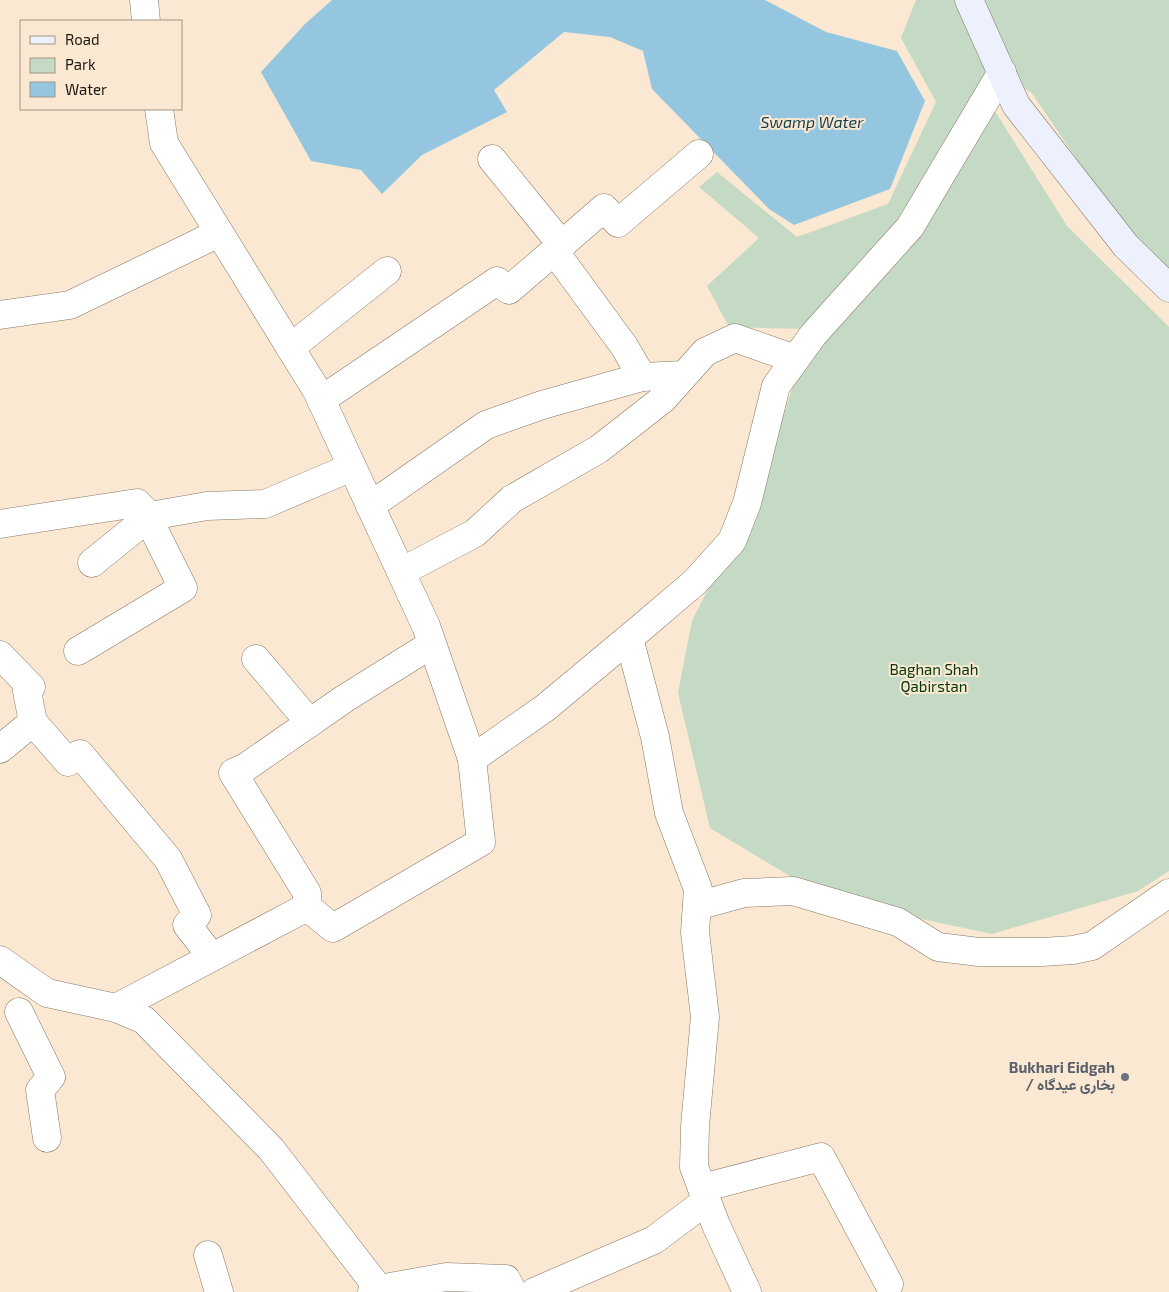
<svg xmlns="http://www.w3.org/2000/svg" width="1169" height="1292" viewBox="0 0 1169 1292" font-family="'Exo 2',Vazirmatn,sans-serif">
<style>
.green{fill:#c4dac4}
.water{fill:#94c7df}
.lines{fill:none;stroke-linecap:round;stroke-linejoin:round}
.street-casing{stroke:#887865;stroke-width:29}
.secondary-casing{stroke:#887865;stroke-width:29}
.street{stroke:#fff;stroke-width:28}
.secondary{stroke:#edf1fe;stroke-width:28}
.worship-dot{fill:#6b7280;stroke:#fae8d2;stroke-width:2}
.labels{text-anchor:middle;stroke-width:4;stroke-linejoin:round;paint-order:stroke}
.park-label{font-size:15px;fill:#00380b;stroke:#fae8d2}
.worship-label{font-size:15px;font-weight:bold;fill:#5b616d;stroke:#fae8d2;text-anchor:end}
.water-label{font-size:16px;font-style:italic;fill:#143f50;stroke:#fae8d2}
</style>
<rect width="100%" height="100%" fill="#fae8d2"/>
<g class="green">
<path d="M916,0H1169V275L1106,202L1031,92L989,72L909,211L856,267L804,329L729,327L707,286L759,238L699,187L717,172L797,237L888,204L936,102L901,38Z"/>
<path d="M993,108L1067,226L1169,327V871L1138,891L992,934L828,899L710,828L678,693L692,621L718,569L742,543L797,374Z"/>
</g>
<path class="water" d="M332,0H765L826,32L897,51L925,101L890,189L794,225L769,209L652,89L643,51L610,37L564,32L494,90L507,112L422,155L382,194L361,170L311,161L261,72L305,24Z"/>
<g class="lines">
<defs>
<g id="street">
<path d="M144,0L146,21"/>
<path d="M159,109L164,143L317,391L426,626L472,759L481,842L333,928L307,907V893L233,773L246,767L344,699L432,644"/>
<path d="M492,159L562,245"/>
<path d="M555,252L624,346L642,377"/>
<path d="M0,315L70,305L219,233"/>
<path d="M290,348L387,271"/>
<path d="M321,400L497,281L509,290L604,208L618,223L699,154"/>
<path d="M370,506L486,425L542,405L642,377L684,375"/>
<path d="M0,524L137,503L150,516L155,532L183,588L78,651"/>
<path d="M92,563L150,516L207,506L265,504L352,467"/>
<path d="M401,572L475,533L512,499L599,449L663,399L705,352L735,338L795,359"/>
<path d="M629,638L655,737L669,813L698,889L695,932L705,1017L695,1126L694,1167L716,1225L747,1292"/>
<path d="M0,655L31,687L27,691L33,722L68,762L80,754L168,859L197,915L187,925L212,957"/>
<path d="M256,659L310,723"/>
<path d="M0,749L33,722"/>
<path d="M472,759L545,708L641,628L695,582L732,541L747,503L776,386L813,335L910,227L1002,72"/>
<path d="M697,906L744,893L793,891L898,922L938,947L979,952H1042L1073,950L1092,946L1169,893"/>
<path d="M0,960L47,993L116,1008L144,1020L271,1149L379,1289"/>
<path d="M116,1008L307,907"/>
<path d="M19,1012L51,1077L40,1090L47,1138"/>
<path d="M702,1188L821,1157L889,1284"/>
<path d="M208,1255L219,1292"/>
<path d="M372,1292L379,1289L446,1277L506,1279L513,1292"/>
<path d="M534,1292L654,1240L706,1201"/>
</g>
<path id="secondary" d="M969,0L1016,105L1126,246L1169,288"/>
</defs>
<use href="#street" class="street-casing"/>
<use href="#secondary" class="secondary-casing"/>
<use href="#street" class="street"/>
<use href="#secondary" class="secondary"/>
</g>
<circle class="worship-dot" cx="1125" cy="1077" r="5"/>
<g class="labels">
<g class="park-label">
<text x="934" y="675">Baghan Shah<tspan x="934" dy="17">Qabirstan</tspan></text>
</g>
<g class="worship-label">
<text x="1115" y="1073">Bukhari Eidgah<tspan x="1115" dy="17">/ بخاری عیدگاہ</tspan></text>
</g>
<g class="water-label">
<text x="812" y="128">Swamp Water</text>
</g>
</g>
<rect x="20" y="20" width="162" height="90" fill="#fae8d2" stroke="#a29584"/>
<rect x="30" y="36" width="25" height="8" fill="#edf1fe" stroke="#a29584"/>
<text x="65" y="45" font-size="15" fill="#1e1810">Road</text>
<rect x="30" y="58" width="25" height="15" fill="#c4dac4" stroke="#a29584"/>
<text x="65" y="70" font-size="15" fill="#1e1810">Park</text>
<rect x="30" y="82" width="25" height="15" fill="#94c7df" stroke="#a29584"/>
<text x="65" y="95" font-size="15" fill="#1e1810">Water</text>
</svg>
